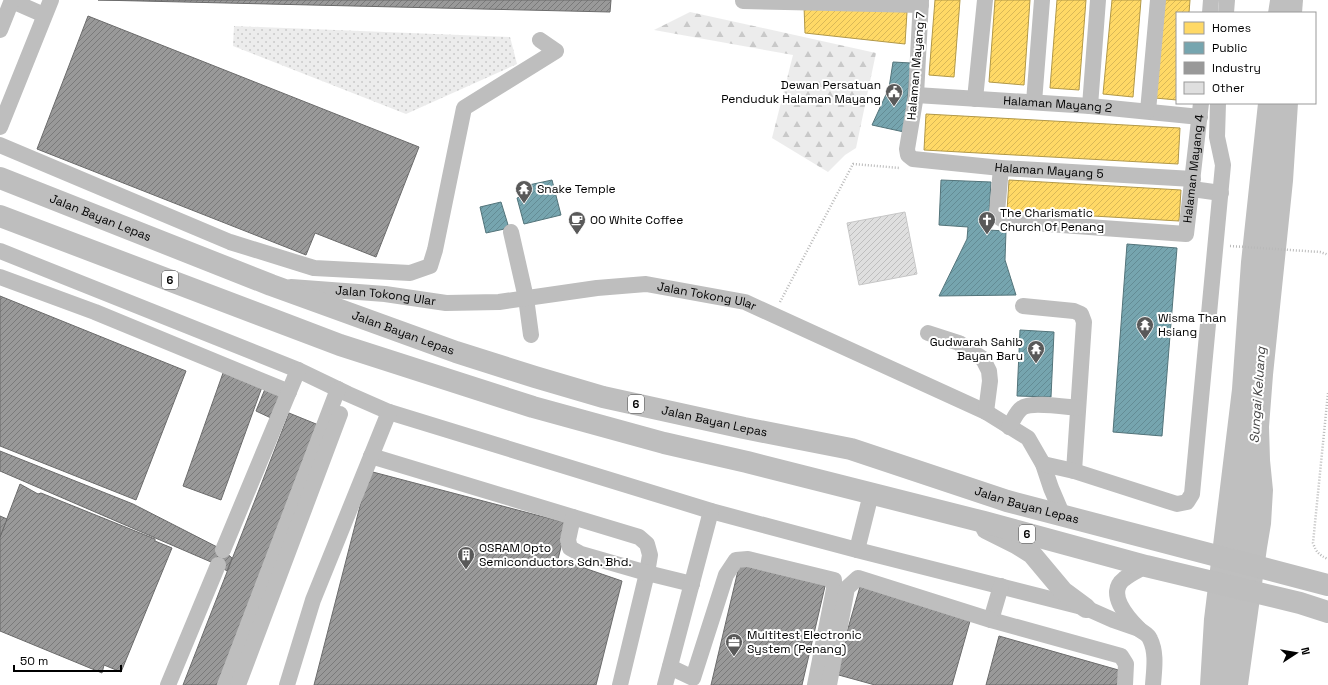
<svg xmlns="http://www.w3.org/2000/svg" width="1328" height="685" viewBox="0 0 1328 685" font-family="'Space Grotesk',sans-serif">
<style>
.forest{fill:url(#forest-firs)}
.park{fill:url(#park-dots)}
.water{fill:#bfbfbf}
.homes{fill:url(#homes-hatch);stroke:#b29847}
.public{fill:url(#public-hatch);stroke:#53747a}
.industry{fill:url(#industry-hatch);stroke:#6b6b6b}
.building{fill:url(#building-hatch);stroke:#c7c7c7}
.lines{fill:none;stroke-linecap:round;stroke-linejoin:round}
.path{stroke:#b9b9b9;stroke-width:2.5;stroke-dasharray:1 2;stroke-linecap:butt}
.minor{stroke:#bebebe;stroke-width:16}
.major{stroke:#bebebe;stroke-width:20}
.highway{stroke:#bebebe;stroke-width:22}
.labels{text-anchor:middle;stroke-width:4;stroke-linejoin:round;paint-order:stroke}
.shield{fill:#fff;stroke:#4c4c4c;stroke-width:1}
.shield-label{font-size:11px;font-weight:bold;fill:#000}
.street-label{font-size:12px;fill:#000;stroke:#fff}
.poi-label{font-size:12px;fill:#000;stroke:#fff;text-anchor:start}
.water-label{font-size:13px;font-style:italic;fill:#444;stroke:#fff}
</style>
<defs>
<pattern id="forest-firs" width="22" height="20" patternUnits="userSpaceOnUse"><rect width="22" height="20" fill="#ececec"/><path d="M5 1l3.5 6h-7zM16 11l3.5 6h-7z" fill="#c9c9c9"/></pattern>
<pattern id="park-dots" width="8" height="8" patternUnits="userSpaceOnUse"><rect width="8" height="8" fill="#ececec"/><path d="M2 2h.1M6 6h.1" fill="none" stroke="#c9c9c9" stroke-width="1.8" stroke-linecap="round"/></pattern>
<pattern id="homes-hatch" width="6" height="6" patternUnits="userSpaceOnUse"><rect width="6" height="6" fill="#ffd966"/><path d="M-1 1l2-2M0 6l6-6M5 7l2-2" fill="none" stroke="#d9b857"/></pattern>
<pattern id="public-hatch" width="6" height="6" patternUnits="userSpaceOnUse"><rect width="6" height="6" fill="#76a5af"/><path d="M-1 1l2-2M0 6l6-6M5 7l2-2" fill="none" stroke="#648c95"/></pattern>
<pattern id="industry-hatch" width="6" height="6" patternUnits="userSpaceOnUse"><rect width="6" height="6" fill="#999"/><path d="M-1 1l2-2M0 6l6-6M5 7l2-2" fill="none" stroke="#7a7a7a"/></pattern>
<pattern id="building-hatch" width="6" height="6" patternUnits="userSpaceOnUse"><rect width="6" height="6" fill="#dfdfdf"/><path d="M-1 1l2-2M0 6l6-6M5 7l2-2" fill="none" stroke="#bebebe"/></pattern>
</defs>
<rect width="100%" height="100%" fill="#fff"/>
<path class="forest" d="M690,12L876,53L856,148L845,155L828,172L772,138L793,55L654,30Z"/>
<path class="park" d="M234,26L510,37L517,64L406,114L233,46Z"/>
<g class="water">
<path d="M1270,0H1303L1302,13H1268Z"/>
<path d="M1258,103H1298L1293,181L1273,375L1269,427L1270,460L1273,490L1271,524L1267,548L1248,685H1200L1204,619L1232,389L1241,262Z"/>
</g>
<g class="homes">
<path d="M935,0H960L954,77L929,75Z"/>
<path d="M995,0H1030L1024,85L989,82Z"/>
<path d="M1057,0H1086L1079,90L1050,88Z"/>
<path d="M1112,0H1141L1133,97L1103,94Z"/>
<path d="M1165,0H1190L1189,13H1177V100L1155,98Z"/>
<path d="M804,6L907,12L905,44L805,33Z"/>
<path d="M926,114L1180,128L1178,164L924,150Z"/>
<path d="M1009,180L1181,190L1179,221L1007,211Z"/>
</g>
<g class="public">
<path d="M893,62L911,63L904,132L872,125L889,88Z"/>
<path d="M552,180L561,215L524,224L517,198L526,195L524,186Z"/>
<path d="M941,180L991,182L988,230L1006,231L1005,260L1016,295L939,296L967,239L968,227L939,225Z"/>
<path d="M501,202L509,228L486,233L480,207Z"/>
<path d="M1127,244L1177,248L1162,436L1113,432Z"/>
<path d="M1020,330L1054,332L1051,397L1017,396Z"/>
</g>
<g class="industry">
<path d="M98,0H611L610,12Z"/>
<path d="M88,16L419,147L376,257L315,233L306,255L37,149Z"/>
<path d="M0,296L186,371L136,500L0,446Z"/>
<path d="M223,373L262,387L221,500L183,486Z"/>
<path d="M265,389L281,395L271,418L256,411Z"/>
<path d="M289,413L321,426L220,685H183Z"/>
<path d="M0,451L133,504L223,550L232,558L227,571L218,565L0,471Z"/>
<path d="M369,471L567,523L558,559L622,581L596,685H314Z"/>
<path d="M20,484L38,494L41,493L155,539V541L172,548L121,672L104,665L102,673L0,631V537Z"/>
<path d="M0,516L7,519L0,537Z"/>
<path d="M740,562L826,582L802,685H711Z"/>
<path d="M861,583L972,614L952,685H875L835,674Z"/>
<path d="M999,636L1122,671L1118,685H986Z"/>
</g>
<path class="building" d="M905,212L917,274L859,285L847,223Z"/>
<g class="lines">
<g class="path">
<path d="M1230,246L1320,252L1326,254L1328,255"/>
<path d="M780,302L853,164L900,168"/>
<path d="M1328,393L1313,543C1316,552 1319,555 1328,559"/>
</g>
<g class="minor">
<path id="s1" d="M921,0L916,95L907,149L908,155L913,159L1001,168L1193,179"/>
<path d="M12,1L44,15"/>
<path d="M743,1L921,5"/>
<path d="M1210,13L1211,0"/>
<path d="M1226,13L1227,0"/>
<path d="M0,30L12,0"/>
<path id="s2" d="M916,95L1090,106L1200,117"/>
<path d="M975,99L985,0"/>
<path d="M1034,102L1042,0"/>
<path d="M1090,106L1098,0"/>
<path d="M1148,111L1158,0"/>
<path d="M0,127L51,0"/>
<path d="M0,145L230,242L314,268L410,273L430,266L435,250L464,108L556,51L540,40"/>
<path id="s3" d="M1001,168L997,212L1000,218L1005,221L1186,234L1201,103"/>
<path d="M1192,189L1221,193"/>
<path d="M511,232L526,298L531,335"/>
<path d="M0,251L298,370L348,394L389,412L711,511L857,550L1086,608L1113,620L1139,629"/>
<path d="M0,277L95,312L289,392"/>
<path id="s4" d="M291,287L385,294L446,303L499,302L597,288L646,284L745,302L986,412L1028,438L1043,464L1051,488L1063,516"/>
<path d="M1023,306L1074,311L1081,314L1084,322L1074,471"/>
<path d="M928,333L959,343L983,359L989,371L990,381L986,412"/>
<path d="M1009,427C1013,421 1016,412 1022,408C1031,401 1066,407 1078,408"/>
<path d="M371,456L639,537L647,544L650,555L647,573L620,685"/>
<path d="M1043,464L1074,471L1177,504L1187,502L1192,494L1223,165L1217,137L1218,103"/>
<path d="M573,517L568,540L570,548L581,554L647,573L692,584"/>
<path d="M223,550L298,370"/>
<path d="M857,550L871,494"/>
<path d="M1146,566C1139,570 1130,574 1124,579C1106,593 1127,617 1139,629C1142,632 1148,634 1150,639C1157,653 1154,670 1153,685"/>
<path d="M1001,586L991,620L1121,656L1126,664L1125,685"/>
<path d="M670,667L693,678L726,575L736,560L748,559L834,580V589L815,685"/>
<path d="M168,685L218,565"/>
<path d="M225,685L338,389"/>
<path d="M238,685L340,414"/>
<path d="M287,685L313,600L389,412"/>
<path d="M665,685L711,511"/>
<path d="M829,685L847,588L858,578L991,620"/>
</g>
<path class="major" d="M986,529L1016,544L1032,554L1063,591L1086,608"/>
<g class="highway">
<path id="s5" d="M0,178L271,285L456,352L535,377L603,397L744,428L851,449L1007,501L1328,585"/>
<path d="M0,216L340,345L533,407L664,443L747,462L984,522L1146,566L1300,603L1328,612"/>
</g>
</g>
<defs>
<symbol id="civic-pin" viewBox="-11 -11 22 30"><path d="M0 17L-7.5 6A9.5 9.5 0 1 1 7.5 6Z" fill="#595959" stroke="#fff"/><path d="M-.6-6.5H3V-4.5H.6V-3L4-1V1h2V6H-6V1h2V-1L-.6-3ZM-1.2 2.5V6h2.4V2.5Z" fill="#fff"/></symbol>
<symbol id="temple-pin" viewBox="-11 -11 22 30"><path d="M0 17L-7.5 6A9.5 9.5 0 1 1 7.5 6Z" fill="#595959" stroke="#fff"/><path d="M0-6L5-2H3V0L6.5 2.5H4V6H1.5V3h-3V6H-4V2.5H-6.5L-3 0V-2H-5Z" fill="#fff"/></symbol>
<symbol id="cafe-pin" viewBox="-11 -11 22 30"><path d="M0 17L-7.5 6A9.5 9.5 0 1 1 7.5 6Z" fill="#595959" stroke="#fff"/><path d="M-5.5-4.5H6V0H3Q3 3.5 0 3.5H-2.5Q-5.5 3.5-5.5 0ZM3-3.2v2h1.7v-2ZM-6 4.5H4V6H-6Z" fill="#fff"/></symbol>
<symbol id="church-pin" viewBox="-11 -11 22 30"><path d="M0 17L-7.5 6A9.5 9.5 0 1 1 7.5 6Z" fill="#595959" stroke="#fff"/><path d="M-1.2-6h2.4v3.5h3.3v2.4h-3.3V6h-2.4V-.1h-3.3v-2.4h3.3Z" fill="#fff"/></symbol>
<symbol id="building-pin" viewBox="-11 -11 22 30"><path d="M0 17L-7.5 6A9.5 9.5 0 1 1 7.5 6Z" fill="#595959" stroke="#fff"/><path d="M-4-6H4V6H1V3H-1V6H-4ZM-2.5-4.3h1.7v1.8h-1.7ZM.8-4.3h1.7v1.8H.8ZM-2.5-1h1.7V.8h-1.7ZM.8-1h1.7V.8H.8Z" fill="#fff"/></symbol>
<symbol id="office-pin" viewBox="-11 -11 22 30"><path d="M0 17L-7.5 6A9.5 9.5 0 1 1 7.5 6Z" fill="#595959" stroke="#fff"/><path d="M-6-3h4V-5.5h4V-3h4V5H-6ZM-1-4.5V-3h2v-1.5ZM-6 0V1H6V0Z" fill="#fff"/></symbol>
</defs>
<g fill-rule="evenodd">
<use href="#civic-pin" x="884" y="82" width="20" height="27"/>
<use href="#temple-pin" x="514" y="179" width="20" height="27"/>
<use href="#cafe-pin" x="567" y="210" width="20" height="27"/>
<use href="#church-pin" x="977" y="210" width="20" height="27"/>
<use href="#temple-pin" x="1135" y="315" width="20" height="27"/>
<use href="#temple-pin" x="1026" y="339" width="20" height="27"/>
<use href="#building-pin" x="456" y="545" width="20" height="27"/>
<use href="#office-pin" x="724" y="632" width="20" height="27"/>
</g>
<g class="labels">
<g class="shield">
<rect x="162" y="271" width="16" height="18" rx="3"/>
<rect x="628" y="395" width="16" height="18" rx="3"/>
<rect x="1019" y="525" width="16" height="18" rx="3"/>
</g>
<g class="shield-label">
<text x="170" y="284">6</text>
<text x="636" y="408">6</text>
<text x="1027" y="538">6</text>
</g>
<g class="street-label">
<text transform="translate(916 66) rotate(-85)" y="4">Halaman Mayang 7</text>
<text dy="4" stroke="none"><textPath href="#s2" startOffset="142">Halaman Mayang 2</textPath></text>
<text dy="4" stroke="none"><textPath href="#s3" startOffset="304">Halaman Mayang 4</textPath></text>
<text dy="4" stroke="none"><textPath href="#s1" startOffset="299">Halaman Mayang 5</textPath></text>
<text dy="4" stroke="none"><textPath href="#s5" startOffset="108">Jalan Bayan Lepas</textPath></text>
<text dy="4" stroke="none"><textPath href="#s4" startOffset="95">Jalan Tokong Ular</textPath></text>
<text dy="4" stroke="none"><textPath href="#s4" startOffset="419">Jalan Tokong Ular</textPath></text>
<text dy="4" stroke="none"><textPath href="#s5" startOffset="432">Jalan Bayan Lepas</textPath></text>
<text dy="4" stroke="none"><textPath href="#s5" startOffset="756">Jalan Bayan Lepas</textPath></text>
<text dy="4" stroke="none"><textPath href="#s5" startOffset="1080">Jalan Bayan Lepas</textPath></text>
</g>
<g class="poi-label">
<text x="881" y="89" text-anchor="end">Dewan Persatuan<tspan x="881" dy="14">Penduduk Halaman Mayang</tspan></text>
<text x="537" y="193">Snake Temple</text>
<text x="1000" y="217">The Charismatic<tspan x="1000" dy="14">Church Of Penang</tspan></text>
<text x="590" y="224">OO White Coffee</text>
<text x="1158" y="322">Wisma Than<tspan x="1158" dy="14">Hsiang</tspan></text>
<text x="1023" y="346" text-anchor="end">Gudwarah Sahib<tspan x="1023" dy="14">Bayan Baru</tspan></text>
<text x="479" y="552">OSRAM Opto<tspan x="479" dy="14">Semiconductors Sdn. Bhd.</tspan></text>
<text x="747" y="639">Multitest Electronic<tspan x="747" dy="14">System (Penang)</tspan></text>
</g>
<g class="water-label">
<text transform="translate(1257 395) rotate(-86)" y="5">Sungai Keluang</text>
</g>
</g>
<rect x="1176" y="12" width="140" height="92" fill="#ffffff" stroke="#999999"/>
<rect x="1184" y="22" width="20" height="12" fill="#ffd966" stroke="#999999"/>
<text x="1212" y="32" font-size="12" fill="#000000">Homes</text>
<rect x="1184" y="42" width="20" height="12" fill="#76a5af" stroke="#999999"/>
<text x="1212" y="52" font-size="12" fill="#000000">Public</text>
<rect x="1184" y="62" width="20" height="12" fill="#999999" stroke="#999999"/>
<text x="1212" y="72" font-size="12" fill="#000000">Industry</text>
<rect x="1184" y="82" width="20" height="12" fill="#dfdfdf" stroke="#999999"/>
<text x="1212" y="92" font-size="12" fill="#000000">Other</text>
<g transform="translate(1296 653) rotate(78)" stroke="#ffffff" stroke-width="3" paint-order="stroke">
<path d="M0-3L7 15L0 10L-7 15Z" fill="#000000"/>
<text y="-6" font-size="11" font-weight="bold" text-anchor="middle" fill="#000000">N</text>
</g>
<path d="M14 665v6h107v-6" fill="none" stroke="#000000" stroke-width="2"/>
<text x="20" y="665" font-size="12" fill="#000000" stroke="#ffffff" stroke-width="3" paint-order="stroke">50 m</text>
</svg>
